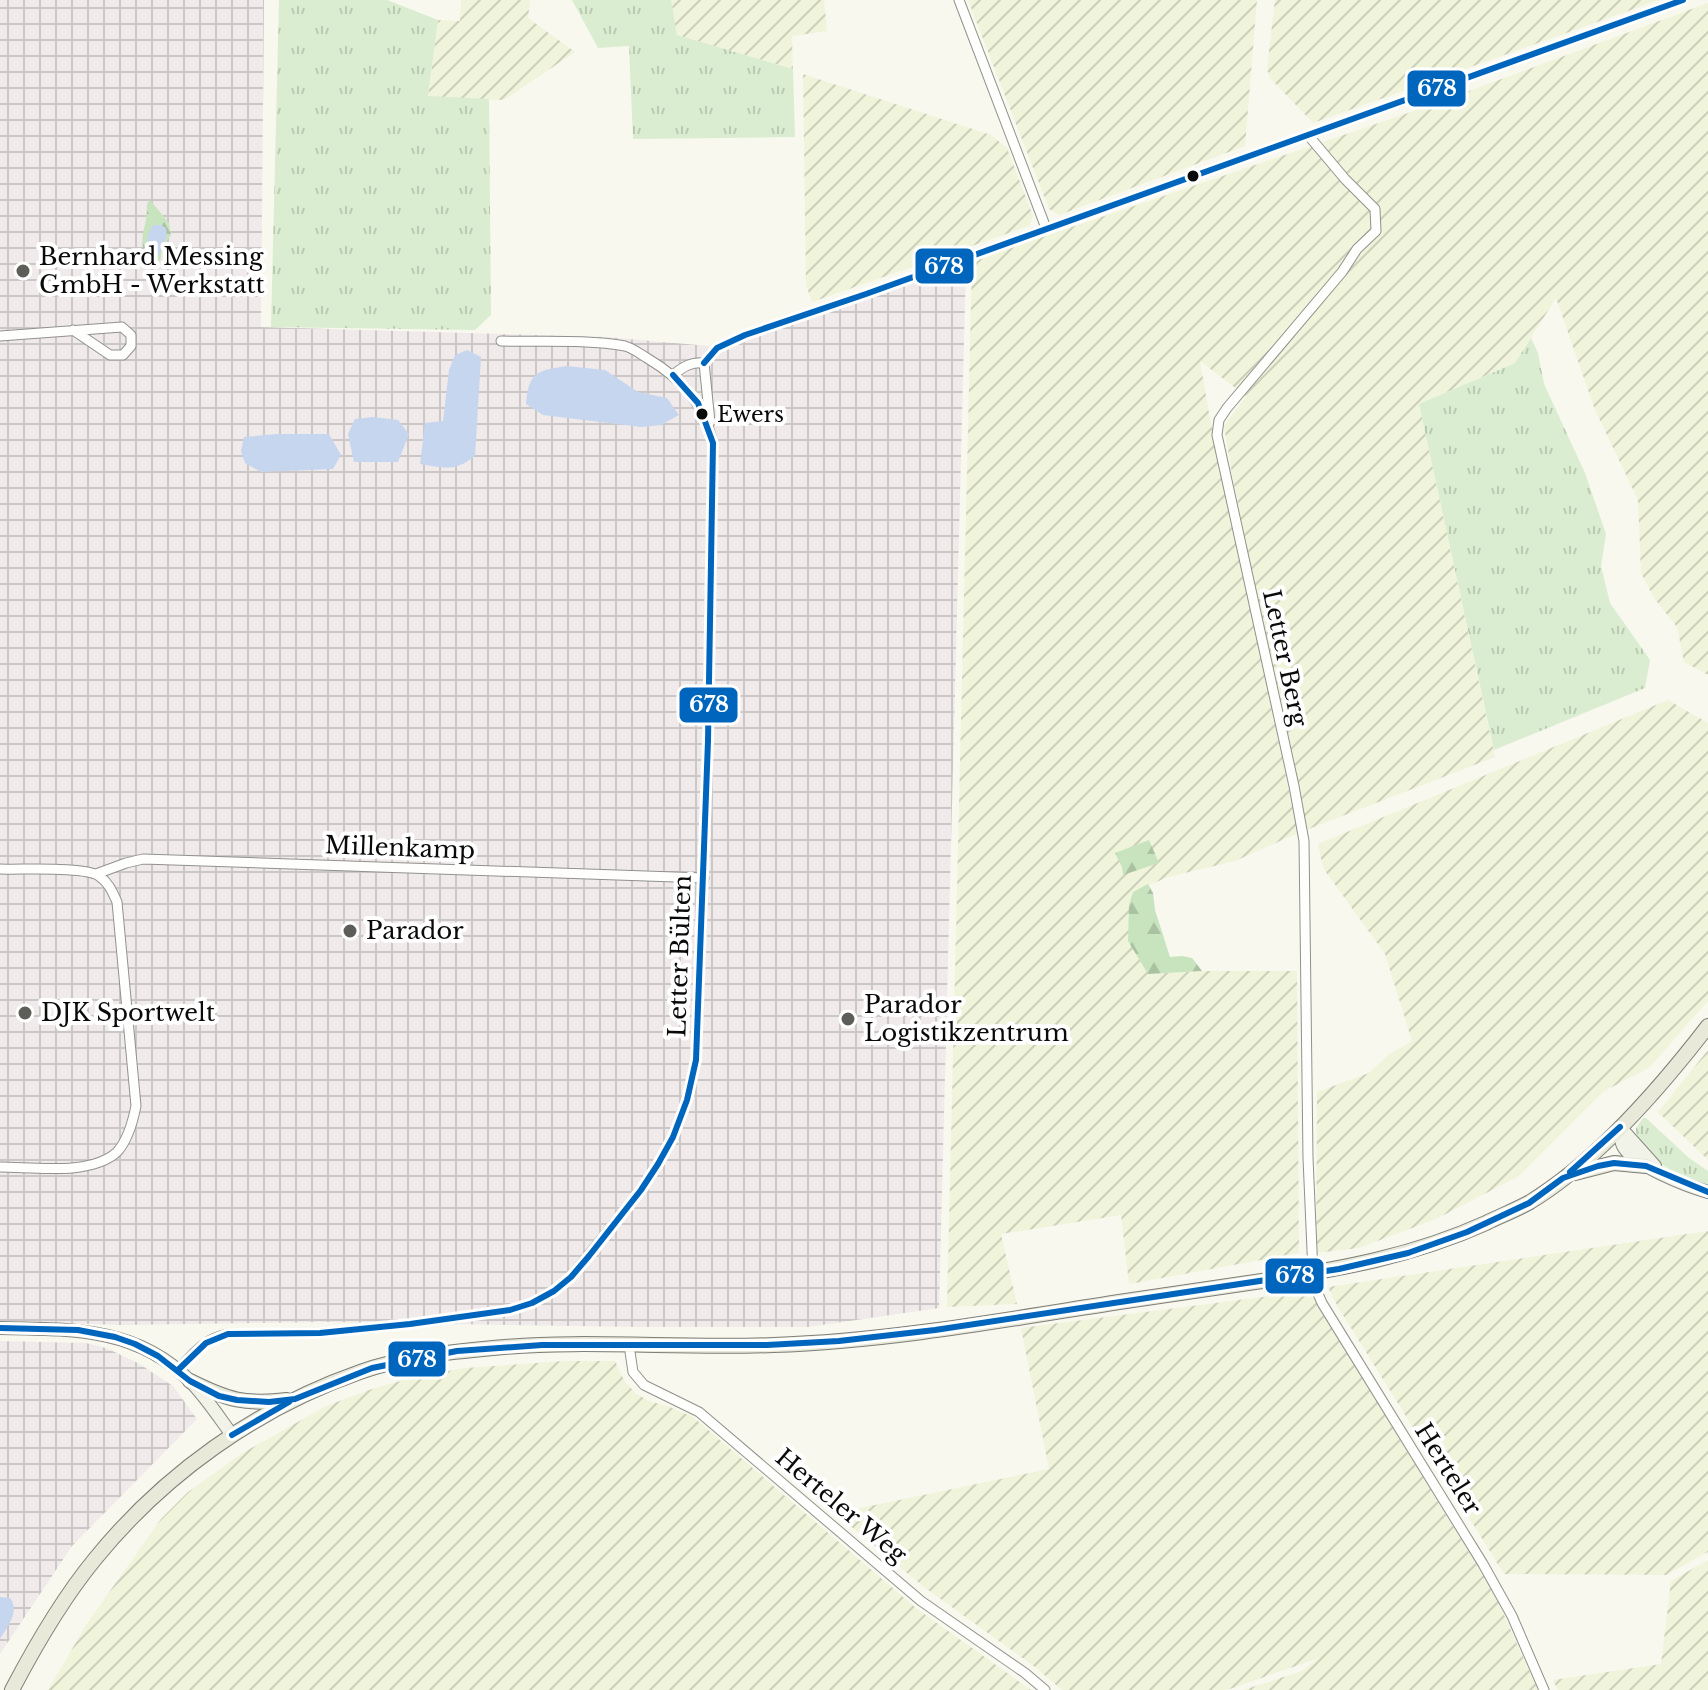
<svg xmlns="http://www.w3.org/2000/svg" width="1708" height="1690" viewBox="0 0 1708 1690" font-family="'Libre Baskerville',serif">
<style>
.industrial{fill:url(#industrial-grid)}
.farmland{fill:url(#farmland-furrows)}
.grass{fill:url(#grass-tufts)}
.forest{fill:url(#forest-firs)}
.water{fill:#c7d6ef}
.lines{fill:none;stroke-linecap:round;stroke-linejoin:round}
.street-casing{stroke:#91918d;stroke-width:11}
.secondary-casing{stroke:#888883;stroke-width:14}
.primary-casing{stroke:#7e7e7a;stroke-width:16}
.street{stroke:#fefefc;stroke-width:9}
.secondary{stroke:#f1f3e8;stroke-width:12}
.primary{stroke:#e8e9d8;stroke-width:14}
.bus-1-casing{stroke:#fff;stroke-width:12}
.bus-1{stroke:#0065bd;stroke-width:6}
.bus-dot{fill:#0a0a0a;stroke:#fff;stroke-width:3}
.poi-dot{fill:#5d5d5a;stroke:#fff;stroke-width:3}
.labels{text-anchor:middle;stroke-width:8;stroke-linejoin:round;paint-order:stroke}
.bus-label{font-size:22px;fill:#0a0a0a;stroke:#fff;text-anchor:start}
.poi-label{font-size:24px;fill:#0a0a0a;stroke:#fff;text-anchor:start}
.street-label{font-size:24px;fill:#0a0a0a;stroke:#fff}
.line-badge{stroke:#fff;stroke-width:3}
.badge-label{font-size:22px;text-anchor:middle;font-weight:bold;fill:#fff}
</style>
<defs>
<pattern id="industrial-grid" width="8" height="8" patternUnits="userSpaceOnUse" patternTransform="scale(2)"><rect width="8" height="8" fill="#f0eaea"/><path d="M0 4h8M4 0v8" fill="none" stroke="#ccc7c7"/></pattern>
<pattern id="farmland-furrows" width="10" height="10" patternUnits="userSpaceOnUse" patternTransform="scale(2)"><rect width="10" height="10" fill="#f0f4db"/><path d="M-1 1l2-2M0 10L10 0M9 11l2-2" fill="none" stroke="#ccd0bb"/></pattern>
<pattern id="grass-tufts" width="24" height="20" patternUnits="userSpaceOnUse" patternTransform="scale(2)"><rect width="24" height="20" fill="#daedd0"/><path d="M3 7l-1-3M5 7V3M7 7l1-3M15 17l-1-3M17 17v-4M19 17l1-3" fill="none" stroke="#bacab1"/></pattern>
<pattern id="forest-firs" width="22" height="20" patternUnits="userSpaceOnUse" patternTransform="scale(2)"><rect width="22" height="20" fill="#c8e4be"/><path d="M5 1l3.5 6h-7zM16 11l3.5 6h-7z" fill="#aac2a2"/></pattern>
</defs>
<rect width="100%" height="100%" fill="#f8f8ee"/>
<g class="industrial">
<path d="M0,0H264L261,327L606,337L721,347L966,264L939,1308L808,1327H640L327,1322L121,1325L0,1321Z"/>
<path d="M0,1341L86,1343L106,1348L138,1363L173,1386L197,1419L72,1546L0,1654Z"/>
</g>
<g class="farmland">
<path d="M461,0H530L528,18L575,52L504,100L428,97L438,20L460,21Z"/>
<path d="M671,0H824L827,31L792,36L793,69L677,35Z"/>
<path d="M968,0H1257L1245,146L1059,215L1049,209Z"/>
<path d="M1275,0H1659L1313,123L1270,78L1267,69Z"/>
<path d="M1708,3V675L1684,662L1677,627L1654,598L1641,573L1638,500L1595,410L1556,298L1515,363L1419,404L1495,757L1306,830L1233,480L1224,426L1246,396L1200,361L1210,419L1298,833L1235,861L1168,877L1133,892L1148,974L1202,971H1297L1299,1253L1129,1284L1121,1215L1001,1234L1017,1304L947,1307L972,261L1420,109Z"/>
<path d="M803,74L991,135L1007,148L1033,216L1029,226L812,302L806,285Z"/>
<path d="M1668,700L1708,723V1001L1649,1068L1604,1091L1519,1176L1436,1219L1359,1248L1316,1253L1317,1092L1369,1073L1388,1055L1412,1041L1385,954L1323,868L1318,844Z"/>
<path d="M1708,1050V1160L1658,1112Z"/>
<path d="M1708,1231V1552L1666,1575L1504,1574L1338,1307L1328,1287Z"/>
<path d="M1309,1291L1494,1593L1538,1690H1243L1302,1671L1319,1658L1227,1690H1062L1035,1667L924,1587L842,1519L846,1511L1049,1469L1021,1328Z"/>
<path d="M565,1361H615L624,1380L635,1393L649,1401L670,1407L693,1417L917,1609L1031,1690H48L86,1625L161,1519L188,1492L241,1454L326,1406L372,1389L418,1376L466,1368Z"/>
<path d="M1708,1560V1690H1558L1553,1680L1661,1664L1671,1581Z"/>
</g>
<g class="grass">
<path d="M279,0H387L438,20L428,96L489,99L491,315L475,330L271,327Z"/>
<path d="M572,0H671L677,35L793,69L795,137L633,139L629,46L598,48Z"/>
<path d="M1531,338L1538,353L1544,384L1585,473L1606,534L1601,566L1610,603L1650,660L1645,688L1494,750L1419,404L1515,363Z"/>
<path d="M1643,1118H1646L1689,1158L1708,1171V1185C1685,1178 1634,1157 1636,1128Z"/>
</g>
<g class="forest">
<path d="M150,200L169,223L171,235L162,249L160,263L153,265L145,262C144,253 141,242 143,233C146,221 147,217 147,204Z"/>
<path d="M1149,840L1159,863L1123,875L1122,867L1115,853Z"/>
<path d="M1148,884L1153,893L1155,910L1170,957L1182,956L1192,958L1202,971L1148,974L1128,941L1129,905L1133,892Z"/>
</g>
<g class="water">
<path d="M153,225H161L166,228L167,235L158,257L154,258L150,257C146,247 146,234 153,225Z"/>
<path d="M467,350L481,357L475,456C455,472 445,468 420,464L425,423L443,421L449,370L455,355Z"/>
<path d="M566,366L605,370L638,392L667,398L679,415L661,425L641,427L543,415L526,404C529,372 536,371 566,366Z"/>
<path d="M373,417L398,420L409,434L398,462H354L348,434L355,419Z"/>
<path d="M277,434H329L341,455L333,469L261,472L245,463L241,451L244,437Z"/>
<path d="M0,1597L10,1598C20,1611 8,1626 0,1639Z"/>
</g>
<g class="lines">
<defs>
<g id="street">
<path d="M959,0L1046,228"/>
<path d="M1308,135L1345,179L1375,209L1376,231L1357,249L1342,272L1227,408L1219,420L1217,435L1294,786L1304,841L1308,1158L1313,1273L1316,1289L1322,1303L1483,1564L1512,1616L1544,1690"/>
<path d="M0,336L122,327L131,335V346L123,355H110L73,330"/>
<path d="M704,363L717,348L745,335L866,294L1683,0"/>
<path d="M704,363L710,422"/>
<path d="M673,375C684,366 691,362 704,363"/>
<path d="M0,869C20,870 85,866 99,876C109,883 112,891 117,902L136,1106C133,1121 128,1140 117,1152C91,1176 33,1167 0,1167"/>
<path d="M96,874L126,863L143,859L704,878"/>
<path d="M629,1345L633,1372L644,1385L699,1412L921,1601L1025,1673L1045,1690"/>
<path d="M178,1370C195,1352 204,1339 228,1334L320,1333L410,1324L510,1310L532,1303L554,1291L571,1277L641,1190L658,1164L673,1137L687,1100L696,1060L708,741L713,443C703,402 682,379 647,358C640,354 633,348 625,346C588,339 540,342 501,341"/>
</g>
<g id="secondary">
<path d="M1620,1127C1620,1134 1620,1140 1623,1146C1633,1165 1687,1186 1708,1192"/>
<path d="M1620,1127L1655,1166"/>
<path d="M0,1328C70,1329 137,1327 190,1381C206,1397 218,1416 232,1435"/>
</g>
<g id="primary">
<path d="M1575,1173L1614,1163L1646,1166"/>
<path d="M190,1381C228,1400 245,1405 287,1400"/>
<path d="M12,1690C35,1646 63,1598 95,1559C164,1474 257,1408 360,1372C402,1357 449,1352 493,1348C586,1339 680,1349 773,1345C889,1341 1004,1320 1119,1302C1167,1295 1214,1288 1262,1281C1341,1269 1413,1256 1486,1223C1500,1216 1516,1210 1530,1202C1596,1162 1661,1087 1708,1026"/>
</g>
</defs>
<use href="#street" class="street-casing"/>
<use href="#secondary" class="secondary-casing"/>
<use href="#primary" class="primary-casing"/>
<use href="#street" class="street"/>
<use href="#secondary" class="secondary"/>
<use href="#primary" class="primary"/>
<defs>
<g id="bus-1">
<path d="M704,363L717,348L745,335L866,294L1683,0"/>
<path d="M1570,1172L1620,1127"/>
<path d="M0,1328L78,1330L115,1337L135,1344L158,1356L190,1381L219,1396L237,1400L269,1402L295,1399L372,1368L457,1351L542,1345H767L839,1341L935,1330L1339,1269L1408,1253L1467,1232L1529,1203L1563,1178L1598,1166L1614,1163L1646,1166L1708,1192"/>
<path d="M178,1370L206,1343L228,1334L320,1333L410,1324L510,1310L532,1303L554,1291L571,1277L589,1256L641,1190L658,1164L673,1137L687,1100L696,1060L708,741L713,443L698,403L673,375"/>
<path d="M232,1435L289,1402"/>
</g>
</defs>
<use href="#bus-1" class="bus-1-casing"/>
<use href="#bus-1" class="bus-1"/>
</g>
<g class="bus-dot">
<circle cx="1193" cy="176" r="7"/>
<circle cx="702" cy="414" r="7"/>
</g>
<g class="poi-dot">
<circle cx="23" cy="271" r="8"/>
<circle cx="350" cy="931" r="8"/>
<circle cx="25" cy="1013" r="8"/>
<circle cx="848" cy="1019" r="8"/>
</g>
<g class="labels">
<g class="bus-label">
<text x="717" y="422">Ewers</text>
</g>
<g class="poi-label">
<text x="39" y="265">Bernhard Messing<tspan x="39" dy="28">GmbH - Werkstatt</tspan></text>
<text x="366" y="939">Parador</text>
<text x="864" y="1013">Parador<tspan x="864" dy="28">Logistikzentrum</tspan></text>
<text x="41" y="1021">DJK Sportwelt</text>
</g>
<g class="street-label">
<text transform="translate(1285 658) rotate(78)" y="8">Letter Berg</text>
<text transform="translate(400 848) rotate(2)" y="8">Millenkamp</text>
<text transform="translate(680 956) rotate(-88)" y="8">Letter Bülten</text>
<text transform="translate(1448 1469) rotate(58)" y="8">Herteler</text>
<text transform="translate(841 1506) rotate(40)" y="8">Herteler Weg</text>
</g>
</g>
<g class="line-badge">
<rect x="1406" y="69" width="61" height="39" rx="8" fill="#0065bd"/>
<rect x="914" y="247" width="61" height="38" rx="8" fill="#0065bd"/>
<rect x="678" y="686" width="61" height="38" rx="8" fill="#0065bd"/>
<rect x="1264" y="1257" width="61" height="38" rx="8" fill="#0065bd"/>
<rect x="387" y="1340" width="60" height="38" rx="8" fill="#0065bd"/>
</g>
<g class="badge-label">
<text x="1437" y="96">678</text>
<text x="944" y="274">678</text>
<text x="709" y="712">678</text>
<text x="1295" y="1283">678</text>
<text x="417" y="1367">678</text>
</g>
</svg>
